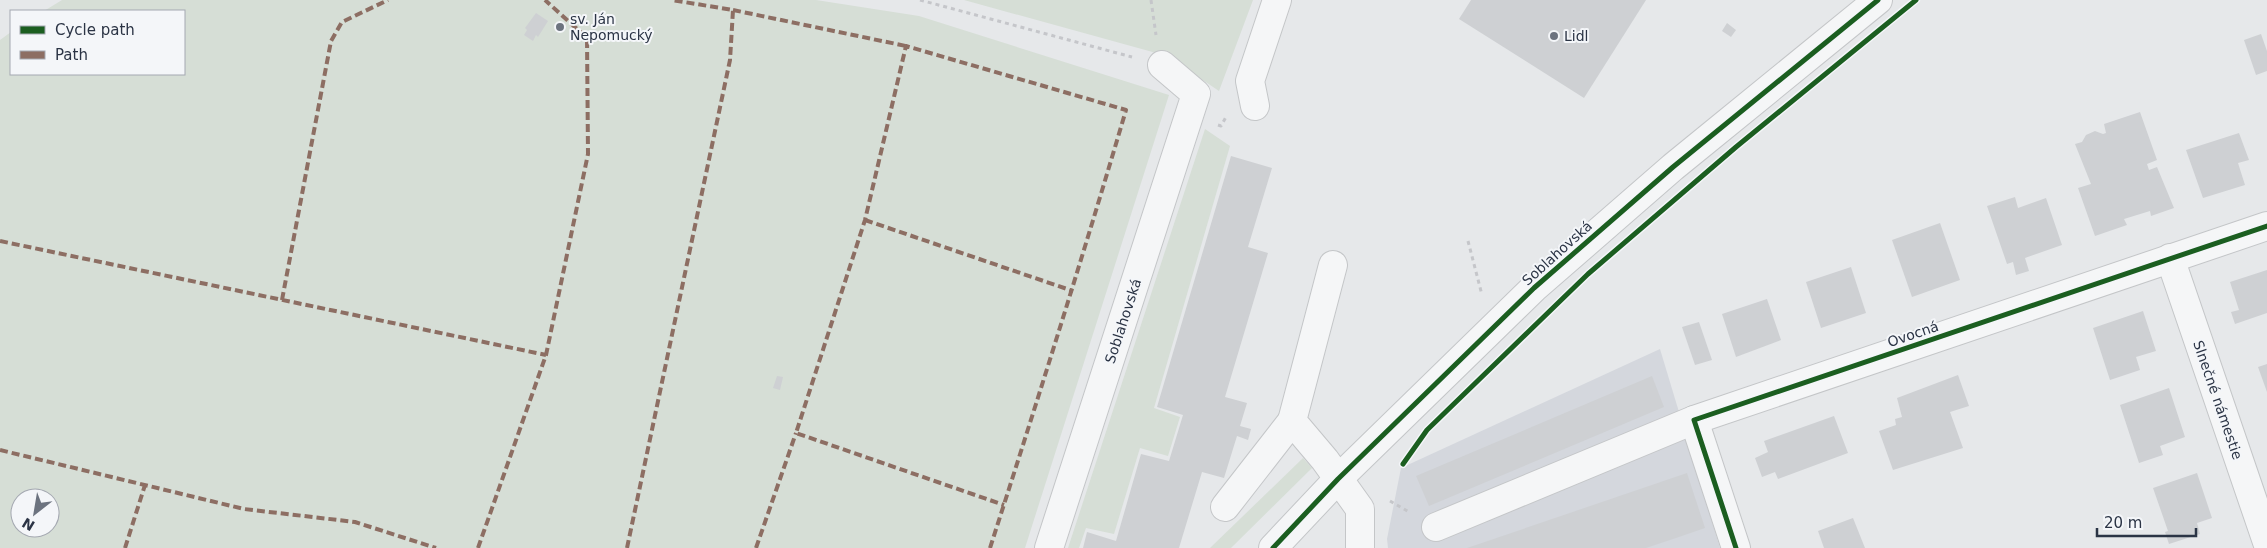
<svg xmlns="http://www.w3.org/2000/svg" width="2267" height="548" viewBox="0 0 2267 548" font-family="'DejaVu Sans',sans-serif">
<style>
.built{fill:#d4d7dd}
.green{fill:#d6ded6;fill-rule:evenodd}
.building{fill:#ced0d3}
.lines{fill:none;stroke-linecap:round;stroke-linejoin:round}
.minor-casing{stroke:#c4c6c8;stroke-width:30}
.path{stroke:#c5c6ca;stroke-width:3;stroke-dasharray:4 4;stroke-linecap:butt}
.minor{stroke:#f5f6f7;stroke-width:28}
.quiet{stroke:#8d6e63;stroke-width:4;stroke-dasharray:8 4;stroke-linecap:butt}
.cycleway-casing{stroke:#f4f6f9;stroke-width:8}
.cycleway{stroke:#1b5e20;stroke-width:5}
.poi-dot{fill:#6c737f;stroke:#f4f6f9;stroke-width:2}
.labels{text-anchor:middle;stroke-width:4;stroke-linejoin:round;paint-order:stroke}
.poi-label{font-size:14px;fill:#2b3445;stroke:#f4f6f9;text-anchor:start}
.street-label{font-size:14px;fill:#2b3445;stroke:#f4f6f9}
</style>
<rect width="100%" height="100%" fill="#e6e8ea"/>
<path class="built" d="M1660,349L1720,548H1388L1387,539L1401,468Z"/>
<g class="green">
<path d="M62,0H816L919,16L1169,95L1025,548H0V40L11,32V74H184V11H44ZM20,498H50V528H20Z"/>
<path d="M964,0H1253L1219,91L1167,56Z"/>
<path d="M1205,129L1230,146L1154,408L1180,417L1168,456L1140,448L1114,534L1086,528L1079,548H1068Z"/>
<path d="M1303,458L1312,468L1231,548H1210Z"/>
</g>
<g class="building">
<path d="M1471,0H1646L1584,98L1459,19Z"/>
<path d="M536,13L548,21L538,37L536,35L533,41L524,35L527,30L525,28Z"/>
<path d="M1727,23L1736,30L1731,37L1722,31Z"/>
<path d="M2261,34L2267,51V71L2256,75L2244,40Z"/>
<path d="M2140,112L2157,160L2147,164L2149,170L2157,167L2174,208L2151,216L2150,211L2124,219L2127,225L2095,236L2078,188L2091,184L2075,144L2082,142L2086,135L2095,131L2103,134L2106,133L2104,124Z"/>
<path d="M2239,133L2249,160L2238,163L2245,185L2203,198L2186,150Z"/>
<path d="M1231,156L1272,168L1248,247L1268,253L1225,397L1247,403L1240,426L1251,429L1248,440L1237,436L1224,478L1202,472L1179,548H1083L1087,532L1116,541L1141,454L1169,461L1183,415L1157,407Z"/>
<path d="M2015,197L2018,208L2046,198L2062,245L2025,258L2029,271L2016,275L2013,262L2007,264L1987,206Z"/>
<path d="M1940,223L1960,280L1912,297L1892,240Z"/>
<path d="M1851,267L1866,313L1821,328L1806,282Z"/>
<path d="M2267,270V313L2235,324L2231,312L2239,310L2230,282Z"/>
<path d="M1767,299L1781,340L1736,357L1722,314Z"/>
<path d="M2143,311L2156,351L2136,357L2140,370L2110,380L2093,328Z"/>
<path d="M1699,322L1712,360L1695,365L1682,327Z"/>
<path d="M2267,364V392L2258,367Z"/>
<path d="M1958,375L1969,406L1950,412L1963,448L1893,470L1879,431L1896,425L1895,419L1902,417L1897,398Z"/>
<path d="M777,376L783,377L780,390L773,388Z"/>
<path d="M1652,376L1664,407L1429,506L1416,476Z"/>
<path d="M2169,388L2185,437L2160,446L2163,455L2139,463L2120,405Z"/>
<path d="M1834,416L1848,453L1778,479L1775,472L1762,477L1755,458L1768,452L1764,441Z"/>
<path d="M1687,473L1705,528L1676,538L1646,548H1467Z"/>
<path d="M2197,473L2212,518L2197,523L2200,534L2169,544L2165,532L2168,531L2153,488Z"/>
<path d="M1853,518L1865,548H1824L1818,531Z"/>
</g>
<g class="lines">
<defs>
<g id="minor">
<path d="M1255,106L1250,81L1277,0"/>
<path d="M2170,258L2267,542"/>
<path d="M1333,265L1292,421L1325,460L1360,509V548"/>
<path d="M1694,420L1736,548"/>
<path d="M1225,507L1292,421"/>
<path d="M1436,527L1694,420L2267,226"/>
<path d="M1049,548L1196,94L1162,65"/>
<path d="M1273,548L1338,479L1534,288L1673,167L1878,0"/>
</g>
</defs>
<use href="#minor" class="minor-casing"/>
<g class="path">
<path d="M920,0L1132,57"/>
<path d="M1151,0L1156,35"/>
<path d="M1218,125L1221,126L1226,117"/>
<path d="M1468,241L1482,295"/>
<path d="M1390,501L1409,512"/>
</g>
<use href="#minor" class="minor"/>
<g class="quiet">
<path d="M733,10L906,46"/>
<path d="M865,220L1073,291"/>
<path d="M0,241L546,355"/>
<path d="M282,300L331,41L342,22L388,0"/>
<path d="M0,450L244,509L355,522L436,548"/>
<path d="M125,548L145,485"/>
<path d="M478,548L546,355L588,154L587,38L545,0"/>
<path d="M627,548L730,60L733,10L672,0"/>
<path d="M756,548L796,433"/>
<path d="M990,548C1037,402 1083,256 1126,110L906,46L865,220L796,433L1004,505"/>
</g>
<defs>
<g id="cycleway">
<path d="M1403,464L1427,430L1588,274L1736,147L1916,0"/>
<path d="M1273,548L1338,479L1534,288L1673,167L1878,0"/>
<path d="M1736,548L1694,420L2267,226"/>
</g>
</defs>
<use href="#cycleway" class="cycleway-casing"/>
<use href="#cycleway" class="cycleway"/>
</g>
<g class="poi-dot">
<circle cx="560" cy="27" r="5"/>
<circle cx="1554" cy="36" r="5"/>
</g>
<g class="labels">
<g class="poi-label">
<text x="570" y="24">sv. Ján<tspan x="570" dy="16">Nepomucký</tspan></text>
<text x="1564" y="41">Lidl</text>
</g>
<g class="street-label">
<text transform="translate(1557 253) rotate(-42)" y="5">Soblahovská</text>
<text transform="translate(1123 321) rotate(-72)" y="5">Soblahovská</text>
<text transform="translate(1913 334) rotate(-19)" y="5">Ovocná</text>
<text transform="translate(2218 400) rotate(71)" y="5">Slnečné námestie</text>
</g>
</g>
<rect x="10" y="10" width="175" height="65" fill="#f4f6f9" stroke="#a4a8b1"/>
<rect x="20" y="26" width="25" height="8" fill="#1b5e20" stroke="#a4a8b1"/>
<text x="55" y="35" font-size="15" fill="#2b3445">Cycle path</text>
<rect x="20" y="51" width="25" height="8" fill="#8d6e63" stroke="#a4a8b1"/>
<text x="55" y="60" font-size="15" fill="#2b3445">Path</text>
<g transform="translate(35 513) rotate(211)"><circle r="24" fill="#f4f6f9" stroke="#a4a8b1"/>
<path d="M0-4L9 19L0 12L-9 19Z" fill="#6c737f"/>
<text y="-8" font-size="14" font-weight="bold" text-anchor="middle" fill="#2b3445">N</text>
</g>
<path d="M2097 528v8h99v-8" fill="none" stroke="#2b3445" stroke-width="2.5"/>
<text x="2104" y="528" font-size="15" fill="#2b3445" stroke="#f4f6f9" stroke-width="4" paint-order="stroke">20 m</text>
</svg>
